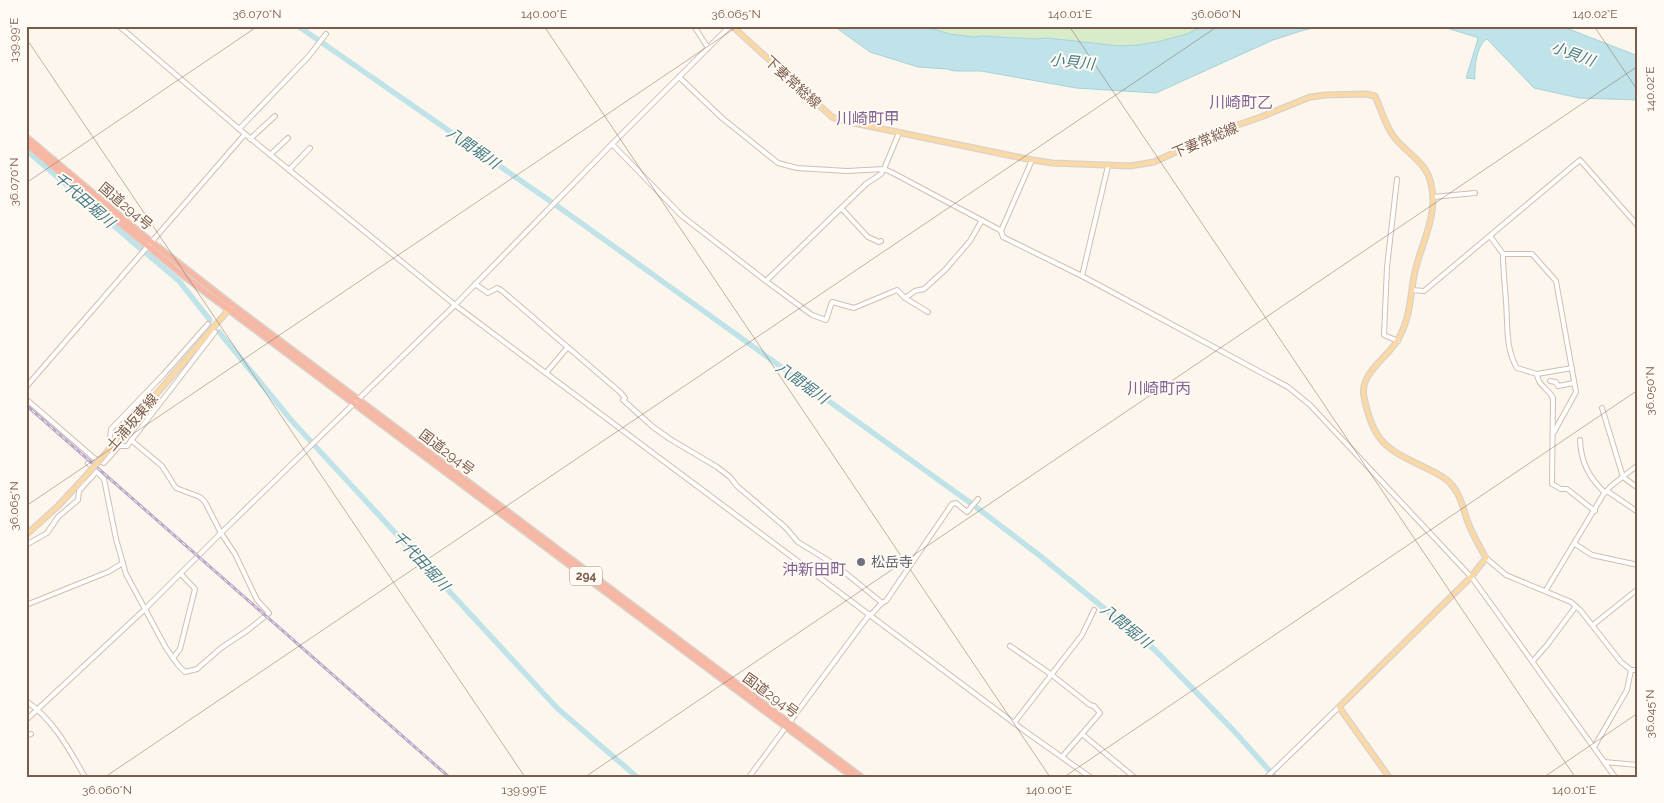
<svg xmlns="http://www.w3.org/2000/svg" width="1664" height="803" viewBox="0 0 1664 803" font-family="Raleway,'Noto Sans JP',sans-serif">
<style>
.green{fill:#d8ecc9}
.water{fill:#bfe3e8;stroke:#a5d3da}
.lines{fill:none;stroke-linecap:round;stroke-linejoin:round}
.river{stroke:#bfe3e8;stroke-width:5.5}
.minor-casing{stroke:#d1beb0;stroke-width:6}
.major-casing{stroke:#dad1cd;stroke-width:7}
.highway-casing{stroke:#dad1cd;stroke-width:8}
.minor{stroke:#fff;stroke-width:4}
.major{stroke:#fbd9a5;stroke-width:4.5}
.highway{stroke:#f7b7a3;stroke-width:5}
.rail-casing{stroke:#b9a8c9;stroke-width:3}
.rail{stroke:#fffaf3;stroke-width:1;stroke-dasharray:4;stroke-linecap:butt}
.major-bridge-casing{stroke:#dad1cd;stroke-width:7;stroke-linecap:butt}
.major-bridge{stroke:#fbd9a5;stroke-width:4.5}
.ticks{fill:none;stroke:#7a5c4d;stroke-width:1;stroke-opacity:0.45}
.worship-dot{fill:#6b7280;stroke:#fffaf3;stroke-width:2}
.labels{text-anchor:middle;stroke-width:4;stroke-linejoin:round;paint-order:stroke}
.shield{fill:#fffaf3;stroke:#a28b7f;stroke-width:1}
.shield-label{font-size:12px;font-weight:bold;fill:#7a5c4d}
.street-label{font-size:14px;fill:#7a5c4d;stroke:#fffaf3}
.worship-label{font-size:14px;fill:#5b616d;stroke:#fffaf3;text-anchor:start}
.water-label{font-size:15px;font-style:italic;fill:#437c86;stroke:#fffaf3}
.quarter-label{font-size:16px;fill:#846695;stroke:#fffaf3}
.neatline{fill:none;stroke:#7a5c4d;stroke-width:2}
.ticks-label{font-size:12px;text-anchor:middle;fill:#7a5c4d}
</style>
<rect width="100%" height="100%" fill="#fdf6ec"/>
<path class="green" d="M924,26H1203L1187,34L1157,42L1137,45L1119,46L1048,38L1033,39L982,36C963,39 941,33 924,26Z"/>
<g class="water">
<path d="M834,26H924L949,34L974,37L982,36L1033,39L1048,38L1119,46L1137,45L1157,42L1187,34L1203,26H1323L1304,30L1273,40L1156,93L1076,88L981,71H954L947,69L918,67L870,52Z"/>
<path d="M1440,26H1561L1638,56V100L1579,98L1534,88L1487,39C1477,44 1474,68 1475,79L1466,78L1478,39L1476,37Z"/>
</g>
<g class="lines">
<g class="river">
<path d="M298,26L563,210L972,504L1039,555L1155,650L1234,731L1275,777"/>
<path d="M26,150L142,250"/>
<path d="M146,253L179,281L210,320"/>
<path d="M219,332L292,421L557,708L637,777"/>
</g>
<defs>
<g id="minor">
<path d="M119,26L245,134L455,305L1022,729L1090,777"/>
<path d="M694,26L708,48"/>
<path d="M679,77L722,118L778,163L797,168L847,171L884,169L893,173L998,229L1001,231L1003,237L1082,276L1288,387L1310,405L1473,579L1615,777"/>
<path d="M239,129L309,56L326,34"/>
<path d="M250,139L275,116"/>
<path d="M612,144L682,216L766,281L812,315L826,320L832,302L854,308L897,290L905,298L915,291L924,289L945,270L970,241L982,220"/>
<path d="M270,155L288,138"/>
<path d="M289,170L310,148"/>
<path d="M1397,179L1387,267L1384,335L1398,341"/>
<path d="M1433,197L1475,193"/>
<path d="M842,209L868,237L879,242L881,241"/>
<path d="M1001,231L1032,160"/>
<path d="M1490,236L1503,254H1532L1556,281L1576,392L1554,432"/>
<path d="M1503,254C1503,270 1505,286 1506,302C1508,324 1505,348 1517,368L1537,374C1538,386 1548,388 1553,398L1552,484L1561,489H1567L1595,511"/>
<path d="M1082,276L1108,166"/>
<path d="M766,281L866,184L881,174L884,169L899,133"/>
<path d="M475,284L488,293L497,288L501,290L620,392L625,398L623,400L653,427L670,439L717,467L730,477L737,486L785,527L798,542L837,566L881,602"/>
<path d="M1412,290L1424,291L1580,160L1638,226"/>
<path d="M905,298L928,312"/>
<path d="M546,373L567,348"/>
<path d="M1537,374L1572,368"/>
<path d="M1550,381L1556,382L1558,386L1574,383"/>
<path d="M26,387L245,134"/>
<path d="M26,399L94,458L104,463L119,446H127L215,332"/>
<path d="M1602,408L1623,477L1638,488"/>
<path d="M110,439L111,429L163,375L208,324"/>
<path d="M1580,440C1581,463 1589,477 1605,493"/>
<path d="M88,463L104,479L116,539L126,574L166,648L178,665L185,672L197,669L221,648L248,630L269,613L257,600L235,554L221,533L205,502L200,497L176,488L162,466L131,440"/>
<path d="M1607,491L1638,512"/>
<path d="M1575,544L1592,555L1638,565"/>
<path d="M26,545L47,533L58,517L78,500L79,491L97,471"/>
<path d="M1486,558L1506,575L1571,602L1581,611L1621,662L1631,670H1638"/>
<path d="M1546,590L1603,495L1611,486L1638,465"/>
<path d="M26,605L108,572L123,563"/>
<path d="M1593,625L1638,589"/>
<path d="M1010,646L1052,675L1090,705L1094,706L1100,713L1062,757"/>
<path d="M173,658L180,649L195,589L181,574"/>
<path d="M1533,661L1547,645L1576,606"/>
<path d="M26,701C53,719 69,749 85,777"/>
<path d="M26,720L144,610L221,533L455,305L612,144L730,26"/>
<path d="M1014,723L1082,635L1094,610"/>
<path d="M1082,734L1134,777"/>
<path d="M26,736L31,734"/>
<path d="M1594,747L1627,690L1631,670"/>
<path d="M1604,762L1638,765"/>
<path d="M749,777L869,615C877,612 878,603 886,601L952,504L956,503L967,512L978,499"/>
<path d="M1267,777L1339,707"/>
</g>
<g id="major">
<path d="M732,26L832,117L839,120L1032,160L1052,163L1130,166L1154,162L1226,129L1261,117L1310,97L1326,95L1365,94L1375,96C1381,109 1385,125 1394,137C1406,153 1427,162 1431,184C1439,216 1420,245 1414,276C1410,298 1410,321 1397,341C1387,358 1359,374 1364,397C1373,442 1386,449 1424,467C1433,472 1443,475 1450,483C1460,493 1463,508 1467,520C1472,533 1479,546 1486,558L1471,577L1339,707L1389,777"/>
<path d="M1635,26L1638,27"/>
<path d="M105,454L231,307"/>
<path d="M26,535L58,506L83,479"/>
</g>
<g id="highway">
<path d="M26,137L145,237L232,305L861,777"/>
<path d="M26,143L114,218L184,276L853,777"/>
</g>
</defs>
<use href="#minor" class="minor-casing"/>
<use href="#major" class="major-casing"/>
<use href="#highway" class="highway-casing"/>
<use href="#minor" class="minor"/>
<use href="#major" class="major"/>
<use href="#highway" class="highway"/>
<defs>
<path id="rail" d="M26,405L449,777"/>
</defs>
<use href="#rail" class="rail-casing"/>
<use href="#rail" class="rail"/>
<defs>
<path id="major-bridge" d="M83,479L105,454"/>
</defs>
<use href="#major-bridge" class="major-bridge-casing"/>
<use href="#major-bridge" class="major-bridge"/>
</g>
<path class="ticks" d="M544,26L1050,777M1069,26L1575,777M1594,26L1638,91M26,38L525,777M26,183L258,26M26,506L738,26M105,777L1218,26M585,777L1638,66M1064,777L1638,390M1544,777L1638,713"/>
<circle class="worship-dot" cx="861" cy="562" r="5"/>
<g class="labels">
<rect class="shield" x="570" y="566.5" width="32" height="19" rx="4"/>
<g class="shield-label">
<text x="586" y="580">294</text>
</g>
<g class="street-label">
<text transform="translate(793 82) rotate(42)" y="5">下妻常総線</text>
<text transform="translate(1205 140) rotate(-23)" y="5">下妻常総線</text>
<text transform="translate(126 206) rotate(40)" y="5">国道294号</text>
<text transform="translate(132 422) rotate(-49)" y="5">土浦坂東線</text>
<text transform="translate(447 452) rotate(37)" y="5">国道294号</text>
<text transform="translate(771 695) rotate(36)" y="5">国道294号</text>
</g>
<g class="worship-label">
<text x="871" y="567">松岳寺</text>
</g>
<g class="water-label">
<text transform="translate(1573 54) rotate(20)" y="5">小貝川</text>
<text transform="translate(1072 62) rotate(6)" y="5">小貝川</text>
<text transform="translate(473 148) rotate(35)" y="5">八間堀川</text>
<text transform="translate(84 200) rotate(41)" y="5">千代田堀川</text>
<text transform="translate(802 383) rotate(36)" y="5">八間堀川</text>
<text transform="translate(421 561) rotate(47)" y="5">千代田堀川</text>
<text transform="translate(1126 626) rotate(39)" y="5">八間堀川</text>
</g>
<g class="quarter-label">
<text x="1241" y="108">川崎町乙</text>
<text x="868" y="124">川崎町甲</text>
<text x="1159" y="394">川崎町丙</text>
<text x="814" y="575">沖新田町</text>
</g>
</g>
<rect width="1664" height="803" fill="none" stroke="#fffaf3" stroke-width="55"/>
<rect x="28" y="28" width="1608" height="748" class="neatline"/>
<g class="ticks-label">
<text x="257" y="18">36.070°N</text>
<text x="544" y="18">140.00°E</text>
<text x="736" y="18">36.065°N</text>
<text x="1070" y="18">140.01°E</text>
<text x="1216" y="18">36.060°N</text>
<text x="1595" y="18">140.02°E</text>
<text transform="translate(14 40) rotate(-90)" y="4">139.99°E</text>
<text transform="translate(1650 89) rotate(-90)" y="4">140.02°E</text>
<text transform="translate(14 182) rotate(-90)" y="4">36.070°N</text>
<text transform="translate(1650 391) rotate(-90)" y="4">36.050°N</text>
<text transform="translate(14 506) rotate(-90)" y="4">36.065°N</text>
<text transform="translate(1650 714) rotate(-90)" y="4">36.045°N</text>
<text x="107" y="794">36.060°N</text>
<text x="524" y="794">139.99°E</text>
<text x="1049" y="794">140.00°E</text>
<text x="1574" y="794">140.01°E</text>
</g>
</svg>
